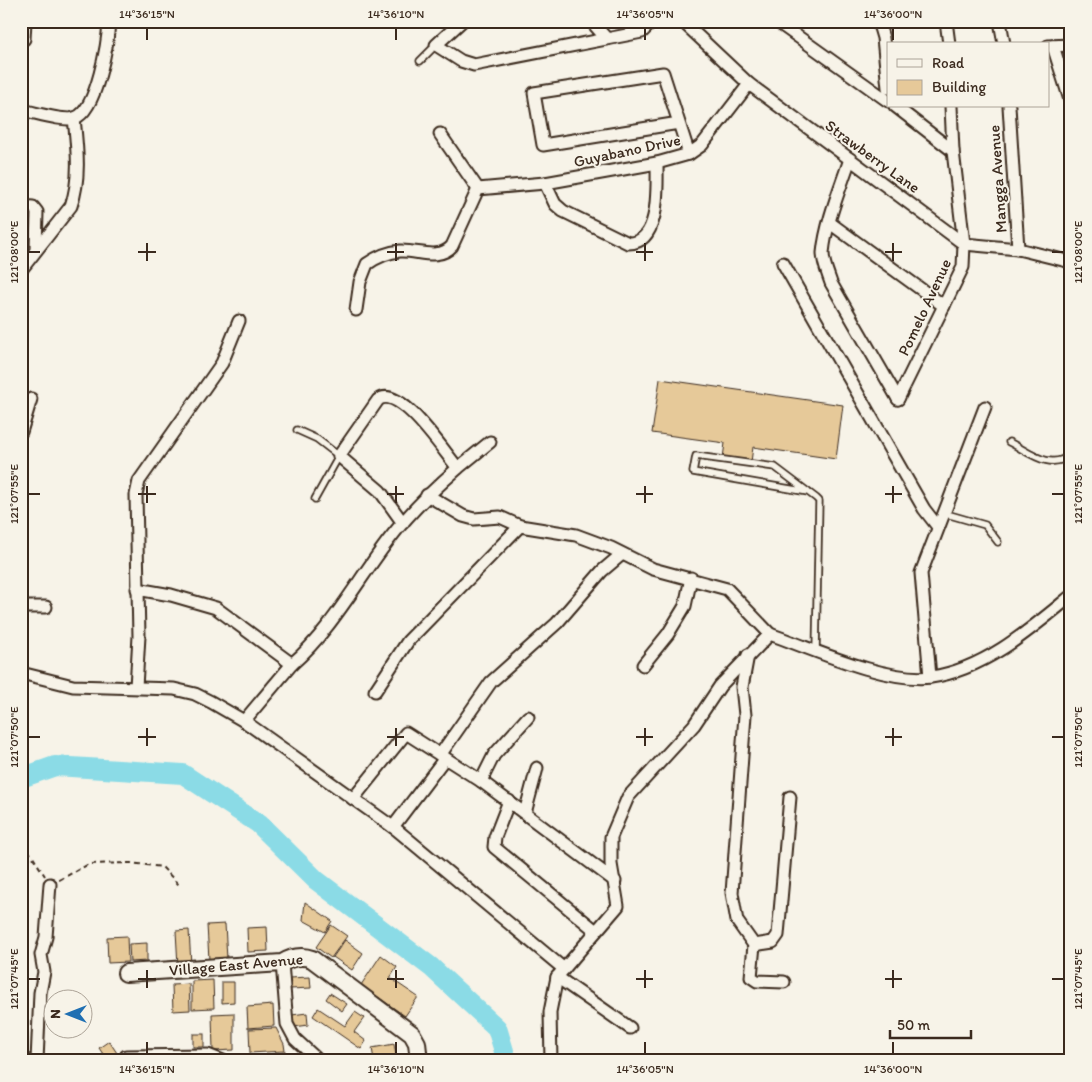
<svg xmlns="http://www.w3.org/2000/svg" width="1092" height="1082" viewBox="0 0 1092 1082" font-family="Itim,sans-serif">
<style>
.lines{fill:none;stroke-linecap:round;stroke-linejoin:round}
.river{stroke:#8bdbe6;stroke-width:20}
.building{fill:#e6c999;stroke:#3b2a1e}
.lane-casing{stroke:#3b2a1e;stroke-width:9}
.street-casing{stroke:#3b2a1e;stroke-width:15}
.secondary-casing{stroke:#3b2a1e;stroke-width:20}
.path{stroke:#3b2a1e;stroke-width:2;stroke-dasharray:5 4;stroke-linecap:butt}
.lane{stroke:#f7f3e8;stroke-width:5.5}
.street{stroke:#f7f3e8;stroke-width:11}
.secondary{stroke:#f7f3e8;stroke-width:16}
.ticks{fill:none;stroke:#3b2a1e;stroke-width:2}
.labels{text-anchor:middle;stroke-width:4;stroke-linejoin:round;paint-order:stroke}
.street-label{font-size:16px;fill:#3b2a1e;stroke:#f7f3e8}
.neatline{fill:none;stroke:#3b2a1e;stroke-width:2}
.ticks-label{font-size:12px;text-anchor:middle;fill:#3b2a1e}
</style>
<rect width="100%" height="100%" fill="#f7f3e8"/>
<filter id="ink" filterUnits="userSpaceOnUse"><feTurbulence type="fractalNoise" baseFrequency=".02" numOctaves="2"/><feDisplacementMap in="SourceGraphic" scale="10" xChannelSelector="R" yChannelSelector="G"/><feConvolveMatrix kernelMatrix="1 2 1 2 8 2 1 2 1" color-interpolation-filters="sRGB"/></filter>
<g filter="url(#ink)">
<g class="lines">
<path class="river" d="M21,778L55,766L183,774L259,824L316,880L431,967L497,1028L504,1051L503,1061"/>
</g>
<g class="building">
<path d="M660,379L843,405L836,459L753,447L751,462L723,458L725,443L652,433Z"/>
<path d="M305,902L332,921L325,932L303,920Z"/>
<path d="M225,924L227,959L209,960L207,925Z"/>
<path d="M331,925L347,936L331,958L316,947Z"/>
<path d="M267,927L268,951L248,952L247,928Z"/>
<path d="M189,930L191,965L178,966L176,931Z"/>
<path d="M127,936L128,962L108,963L107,937Z"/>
<path d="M345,940L363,953L352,970L333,957Z"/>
<path d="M147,943V961L130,962L129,944Z"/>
<path d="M381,955L397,967L390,978L418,997L405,1016L361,985Z"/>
<path d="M310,977L311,988L290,989L289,978Z"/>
<path d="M213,980L214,1008L192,1009V981Z"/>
<path d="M222,982H234V1002L222,1003Z"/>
<path d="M189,984L190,1010L173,1011L172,985Z"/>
<path d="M330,993L347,1004L342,1011L326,999Z"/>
<path d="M273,1005L274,1026L248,1028L247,1007Z"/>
<path d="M318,1008L345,1026L355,1012L364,1018L354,1032L366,1041L361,1049L313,1016Z"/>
<path d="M234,1013V1050L213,1051L212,1014Z"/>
<path d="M307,1013L308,1025L293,1027L292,1015Z"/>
<path d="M276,1028L284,1044L285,1051L250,1053L249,1029Z"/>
<rect x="193" y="1034" width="11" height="13"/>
<path d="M109,1041L117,1053L107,1060L99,1048Z"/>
<path d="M394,1044L396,1056L374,1060L372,1048Z"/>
<path d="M290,1053L297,1061H266L272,1054Z"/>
</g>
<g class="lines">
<defs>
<g id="lane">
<path d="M420,61L436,45"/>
<path d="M297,430L317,439L339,456L315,499"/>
<path d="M1009,442C1029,452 1051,472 1071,454"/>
<path d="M808,492L693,472L696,456L775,467L816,498L819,501L816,651"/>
<path d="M943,513L985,525L998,542"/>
<path d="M21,1055L37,1061"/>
</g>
<g id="street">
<path d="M462,21L436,45L461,61L474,65L642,32L653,21"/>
<path d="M591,21L606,38"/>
<path d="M682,21L749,84L964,244L1018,249L1071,262"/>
<path d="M776,21L888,101"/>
<path d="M878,21L883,38L888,88"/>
<path d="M946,21L949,44"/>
<path d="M1000,21L1004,44"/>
<path d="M21,39H24L25,21"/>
<path d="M1048,46L1071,45"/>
<path d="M1053,46L1071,103"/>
<path d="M895,106L953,151"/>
<path d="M1009,106L1018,249"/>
<path d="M21,110C34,112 63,122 75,118C97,110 108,42 109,21"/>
<path d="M679,123L543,145L534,93L663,73L689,154"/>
<path d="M440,134L478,189"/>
<path d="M850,159C840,189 826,222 823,253C823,263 828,274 831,283L898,399"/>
<path d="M545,183L555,204L563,211L628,243C661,244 657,185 657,163"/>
<path d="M21,206L33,207L37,212L36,249"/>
<path d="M830,223L944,306"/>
<path d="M783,263L924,509L938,527"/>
<path d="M21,270L71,206C81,178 77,147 74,118"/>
<path d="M356,310L360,282L367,264C377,257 388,252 400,251C418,250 439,261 452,246L478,189L545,183L657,163L689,154L702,145L749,84"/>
<path d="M898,399L963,267L964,244L953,151L951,106"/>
<path d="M21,432L31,399"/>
<path d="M458,468L490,442"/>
<path d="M427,495L463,516L474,519L500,517L520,526"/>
<path d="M137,589L171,595L216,608L292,664C333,628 358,579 391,537C411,511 434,489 458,468C446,455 400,383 378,400L339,456L380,491L403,523"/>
<path d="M21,607H46"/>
<path d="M748,655L742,687L745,715L732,893L737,921L754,945L751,977L757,981L784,982"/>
<path d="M643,665L668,634L685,606L691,578"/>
<path d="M21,673L73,686L174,689L195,694L211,702L244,721L397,830L564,969"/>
<path d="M930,677L921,573L985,407"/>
<path d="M136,687L139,636L136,495L139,481L222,363L239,321"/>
<path d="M375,691L408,641L520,526L576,535L611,548L653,569L727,589L770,634"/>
<path d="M528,717L494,755L481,781L615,881"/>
<path d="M244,721L292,664"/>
<path d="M440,755L491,682L557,623L602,571L622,554"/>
<path d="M353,799L406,733L445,758"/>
<path d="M509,801L495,837L494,847L596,931"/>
<path d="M525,813L537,768"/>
<path d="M393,827L445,758L481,781"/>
<path d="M754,945L773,942L778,935L790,797"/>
<path d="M282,963L287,1024L295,1039L319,1061"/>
<path d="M557,977L630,1028"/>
<path d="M126,1056L208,1055L223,1061"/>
<path d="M37,1061L40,993L44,972L41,955L46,937L50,884"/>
<path d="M551,1061L550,1012L557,977L618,906L611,864V837L628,797L694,725L720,686L770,634C812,649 887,683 931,677C984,670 1031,629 1071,596"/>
</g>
<path id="secondary" d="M126,973L282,963C292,957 301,955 312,959L412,1034L417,1043L419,1061"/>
</defs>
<use href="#lane" class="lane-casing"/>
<use href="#street" class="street-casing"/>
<use href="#secondary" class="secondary-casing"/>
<g class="path">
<path d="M21,844L31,854L45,876"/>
<path d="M59,880L89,864L131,863L162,867L181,887"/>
</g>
<use href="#lane" class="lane"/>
<use href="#street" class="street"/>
<use href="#secondary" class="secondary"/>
</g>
</g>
<path class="ticks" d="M147,28V40M396,28V40M645,28V40M893,28V40M147,243V261M396,243V261M645,243V261M893,243V261M28,252H40M138,252H156M387,252H404M636,252H653M885,252H902M1052,252H1064M147,486V503M396,486V503M645,486V503M893,486V503M28,494H40M138,494H156M387,494H404M636,494H653M885,494H902M1052,494H1064M147,728V746M396,728V746M645,728V746M893,728V746M28,737H40M138,737H156M387,737H404M636,737H653M885,737H902M1052,737H1064M147,970V988M396,970V988M645,970V988M893,970V988M28,979H40M138,979H156M387,979H404M636,979H653M885,979H902M1052,979H1064M147,1042V1054M396,1042V1054M645,1042V1054M893,1042V1054"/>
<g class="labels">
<g class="street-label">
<text transform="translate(627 150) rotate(-12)" y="6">Guyabano Drive</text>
<text transform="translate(873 156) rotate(36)" y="6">Strawberry Lane</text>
<text transform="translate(997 179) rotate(-94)" y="6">Mangga Avenue</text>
<text transform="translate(924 307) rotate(-65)" y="6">Pomelo Avenue</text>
<text transform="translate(236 964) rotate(-5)" y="6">Village East Avenue</text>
</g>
</g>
<rect width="1092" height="1082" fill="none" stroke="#f7f3e8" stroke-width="55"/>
<rect x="887" y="42" width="162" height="65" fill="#f7f3e8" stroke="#aca397"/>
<rect x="897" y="59" width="25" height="8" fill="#f7f3e8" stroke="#aca397"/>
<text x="932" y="68" font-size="15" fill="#3b2a1e">Road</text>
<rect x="897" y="80" width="25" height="15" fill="#e6c999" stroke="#aca397"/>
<text x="932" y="92" font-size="15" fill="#3b2a1e">Building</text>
<g transform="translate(68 1014) rotate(270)"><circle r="24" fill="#f7f3e8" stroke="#aca397"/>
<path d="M0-4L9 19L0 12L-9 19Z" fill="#1f6fb2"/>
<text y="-8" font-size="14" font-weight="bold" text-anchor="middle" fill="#3b2a1e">N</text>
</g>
<path d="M890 1030v8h81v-8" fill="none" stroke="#3b2a1e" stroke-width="2.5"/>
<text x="897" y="1030" font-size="15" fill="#3b2a1e" stroke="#f7f3e8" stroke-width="4" paint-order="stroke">50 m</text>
<rect x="28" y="28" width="1036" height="1026" class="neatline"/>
<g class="ticks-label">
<text x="147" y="18">14°36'15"N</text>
<text x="396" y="18">14°36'10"N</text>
<text x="645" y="18">14°36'05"N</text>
<text x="893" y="18">14°36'00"N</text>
<text transform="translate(1078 252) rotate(-90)" y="4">121°08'00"E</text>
<text transform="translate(14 252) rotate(-90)" y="4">121°08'00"E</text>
<text transform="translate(1078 494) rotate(-90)" y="4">121°07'55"E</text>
<text transform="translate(14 494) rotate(-90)" y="4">121°07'55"E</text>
<text transform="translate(1078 737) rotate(-90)" y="4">121°07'50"E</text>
<text transform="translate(14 737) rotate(-90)" y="4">121°07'50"E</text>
<text transform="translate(1078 979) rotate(-90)" y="4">121°07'45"E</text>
<text transform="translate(14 979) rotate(-90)" y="4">121°07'45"E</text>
<text x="147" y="1073">14°36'15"N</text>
<text x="396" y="1073">14°36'10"N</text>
<text x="645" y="1073">14°36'05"N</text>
<text x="893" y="1073">14°36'00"N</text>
</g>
</svg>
